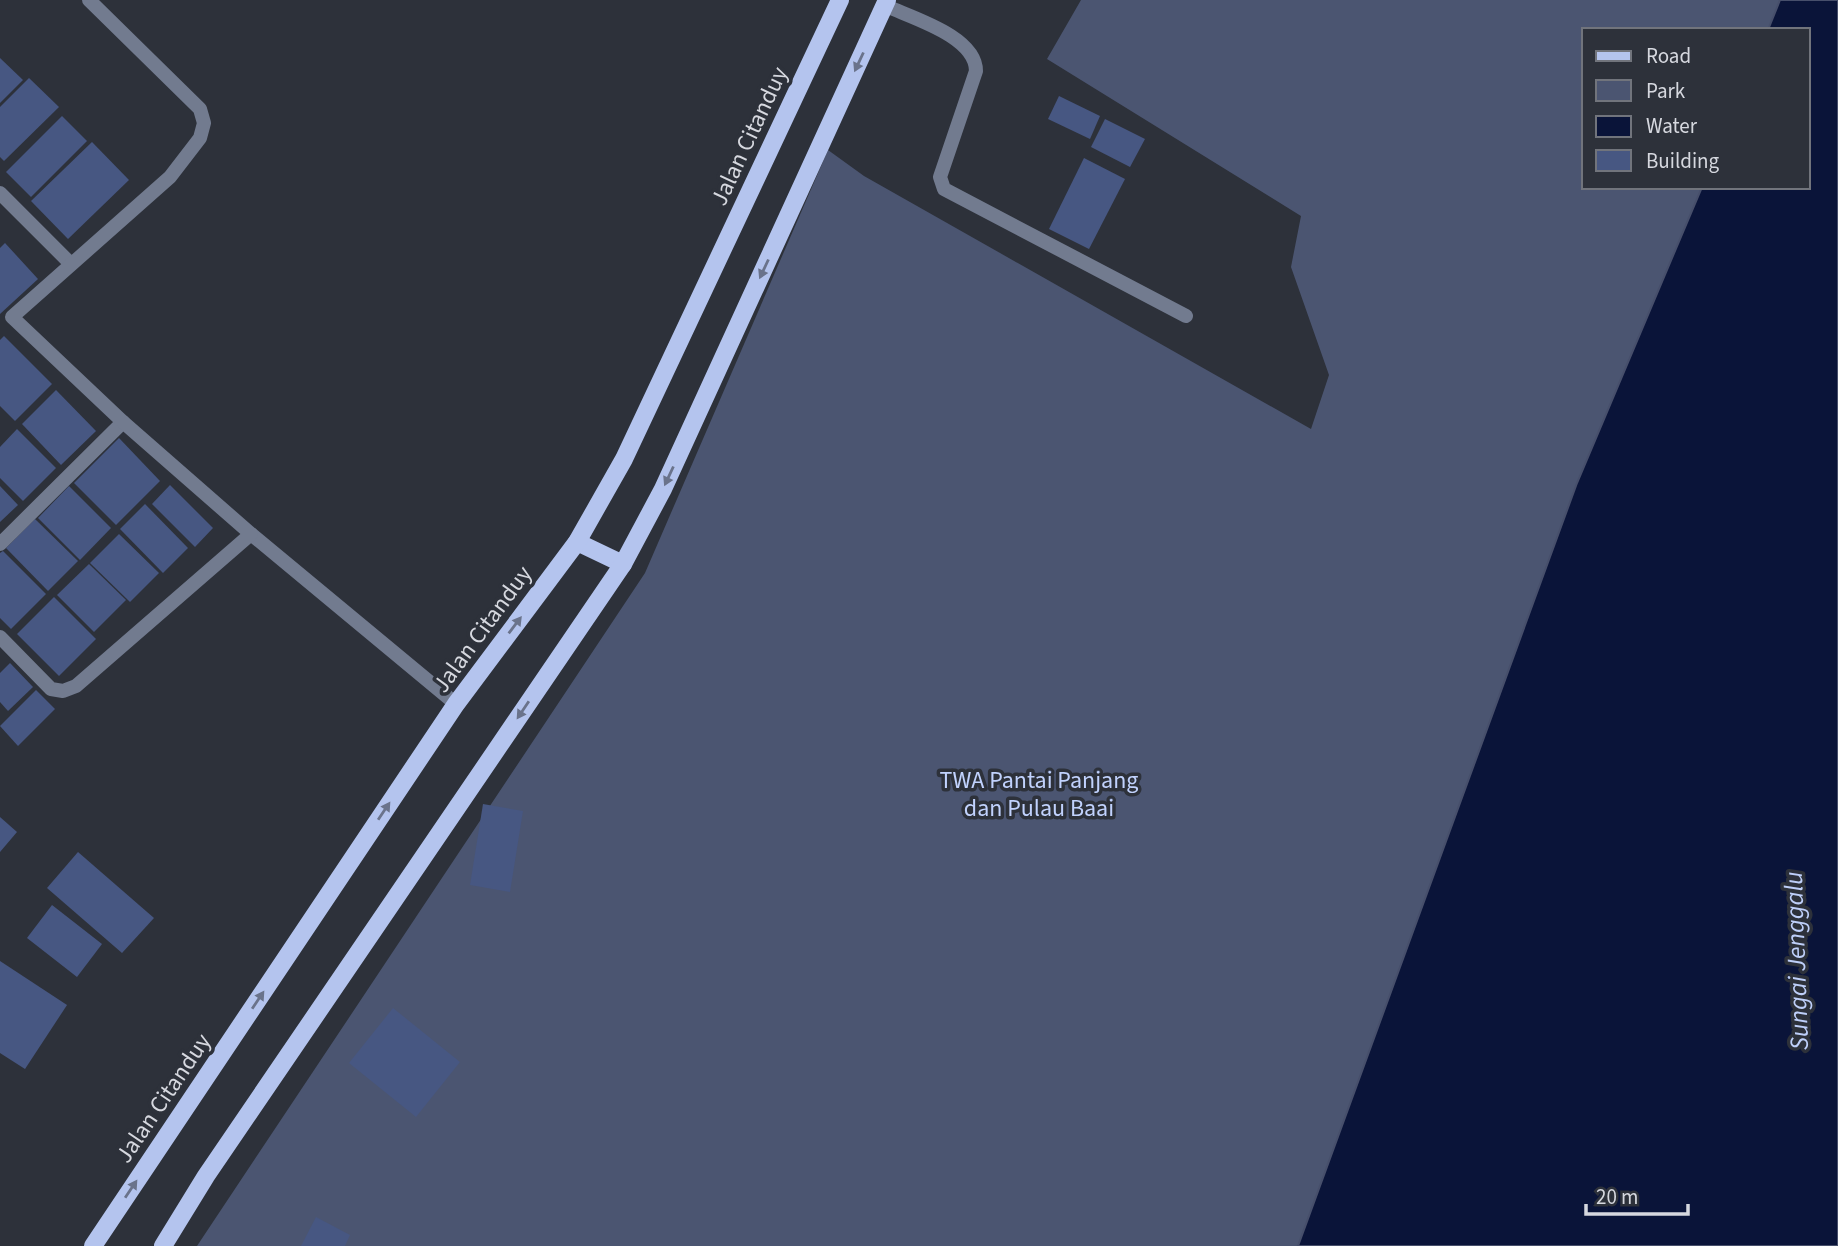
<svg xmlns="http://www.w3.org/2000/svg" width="1838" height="1246" viewBox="0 0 1838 1246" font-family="'Source Sans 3',sans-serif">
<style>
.green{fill:#4b5571;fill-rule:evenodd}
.water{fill:#0a1439;stroke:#474f6b;stroke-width:2}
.building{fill:#475782}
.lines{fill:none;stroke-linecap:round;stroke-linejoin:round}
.lane{stroke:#727b8f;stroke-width:14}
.street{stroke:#727b8f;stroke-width:14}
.primary{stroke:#b4c4ee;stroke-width:18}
.oneway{fill:#6a738b}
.labels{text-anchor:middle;stroke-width:7;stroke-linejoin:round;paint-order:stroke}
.street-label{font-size:24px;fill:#d6d8df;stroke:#2d313a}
.park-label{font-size:24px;fill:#c1d2fd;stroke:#2d313a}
.water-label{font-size:26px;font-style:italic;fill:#becff9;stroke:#2d313a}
</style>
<rect width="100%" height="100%" fill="#2d313a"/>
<path class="green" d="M1081,0H1838V1246H197L645,573L828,150L864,176L1311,429L1329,375L1291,267L1301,216L1047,59ZM1584,30H1808V187H1584Z"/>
<path class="water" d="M1780,0H1838V1246H1298L1577,483L1702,187H1808V30H1768Z"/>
<g class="building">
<path d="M0,58L23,80L0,103Z"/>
<path d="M29,78L59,107L4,161L0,157V107Z"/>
<path d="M1059,96L1100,116L1090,139L1048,119Z"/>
<path d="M62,116L87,141L31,197L6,172Z"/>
<path d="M1105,119L1145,139L1130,167L1091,147Z"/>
<path d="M92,142L129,180L68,239L31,201Z"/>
<path d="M1084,158L1125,179L1089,249L1049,229Z"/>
<path d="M5,243L38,279L0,314V248Z"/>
<path d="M4,336L52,384L15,421L0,406V340Z"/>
<path d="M56,390L96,431L61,465L22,424Z"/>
<path d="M17,429L56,468L23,501L0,478V447Z"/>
<path d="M119,438L160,481L116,525L74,483Z"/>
<path d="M170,485L213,528L195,547L152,504Z"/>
<path d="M0,486L18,505L0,522Z"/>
<path d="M69,486L111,528L80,560L38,518Z"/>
<path d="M145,504L188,548L163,573L120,529Z"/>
<path d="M35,519L78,561L48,591L6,548Z"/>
<path d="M119,534L159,573L130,602L90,563Z"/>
<path d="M3,551L46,594L11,629L0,618V553Z"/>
<path d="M89,564L126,600L94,632L57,595Z"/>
<path d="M54,597L96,639L59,676L17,634Z"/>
<path d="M10,663L33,687L8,711L0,702V673Z"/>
<path d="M36,690L55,709L18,746L0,726Z"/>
<path d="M483,804L523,811L510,892L470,885Z"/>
<path d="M0,817L17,832L0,852Z"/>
<path d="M78,852L154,918L122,953L47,888Z"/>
<path d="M52,905L102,944L77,977L27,938Z"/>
<path d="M0,961L67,1005L25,1069L0,1053Z"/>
<path d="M393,1008L460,1062L416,1117L349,1063Z"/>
<path d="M316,1217L350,1235L345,1246H301Z"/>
</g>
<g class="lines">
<path class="lane" d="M884,5C912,18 976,36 976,71L940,177L944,189L1186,316"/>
<g class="street">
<path d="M0,193L70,263"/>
<path d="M251,534L456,704"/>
<path d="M0,544L123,422"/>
<path d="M0,637L51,689L63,691L76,686L251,534L123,422L12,317L170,177L200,138L204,123L200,109L89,0"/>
</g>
<g class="primary">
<path d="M577,542L623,564"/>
<path d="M93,1246L456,704L577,542L624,459L840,0"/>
<path d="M163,1246L206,1176L623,564L663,489L887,0"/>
</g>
</g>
<defs><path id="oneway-solid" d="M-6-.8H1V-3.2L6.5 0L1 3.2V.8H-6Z" transform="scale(1.75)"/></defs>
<g class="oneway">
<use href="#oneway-solid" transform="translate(859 62) rotate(115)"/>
<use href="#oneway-solid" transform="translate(764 269) rotate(115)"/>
<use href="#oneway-solid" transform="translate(669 476) rotate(115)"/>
<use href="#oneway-solid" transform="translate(515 625) rotate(-53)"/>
<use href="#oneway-solid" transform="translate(523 710) rotate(124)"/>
<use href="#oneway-solid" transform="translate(384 811) rotate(-56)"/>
<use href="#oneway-solid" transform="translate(258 1000) rotate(-56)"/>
<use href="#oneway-solid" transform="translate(131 1189) rotate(-56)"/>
</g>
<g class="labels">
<g class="street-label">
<text transform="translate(749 136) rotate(-65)" y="8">Jalan Citanduy</text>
<text transform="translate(482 629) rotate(-54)" y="8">Jalan Citanduy</text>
<text transform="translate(163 1098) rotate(-56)" y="8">Jalan Citanduy</text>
</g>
<g class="park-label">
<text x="1039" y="788">TWA Pantai Panjang<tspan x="1039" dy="28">dan Pulau Baai</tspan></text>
</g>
<g class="water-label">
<text transform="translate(1796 961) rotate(-92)" y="9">Sungai Jenggalu</text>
</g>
</g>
<rect x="1582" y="28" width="228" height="161" fill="#2d313a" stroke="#71747c" stroke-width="2"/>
<rect x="1596" y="51" width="35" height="10" fill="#b4c4ee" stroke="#71747c" stroke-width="2"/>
<text x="1646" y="63" font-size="21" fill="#d6d8df">Road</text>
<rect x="1596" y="80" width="35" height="21" fill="#4b5571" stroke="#71747c" stroke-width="2"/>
<text x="1646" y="98" font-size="21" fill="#d6d8df">Park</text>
<rect x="1596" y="116" width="35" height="21" fill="#0a1439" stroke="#71747c" stroke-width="2"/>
<text x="1646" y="133" font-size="21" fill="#d6d8df">Water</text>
<rect x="1596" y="150" width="35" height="21" fill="#475782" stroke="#71747c" stroke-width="2"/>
<text x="1646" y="168" font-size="21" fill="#d6d8df">Building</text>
<path d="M1586 1204v10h102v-10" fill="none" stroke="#d6d8df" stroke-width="3.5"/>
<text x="1596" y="1204" font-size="21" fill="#d6d8df" stroke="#2d313a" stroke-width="5" paint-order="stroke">20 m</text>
</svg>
